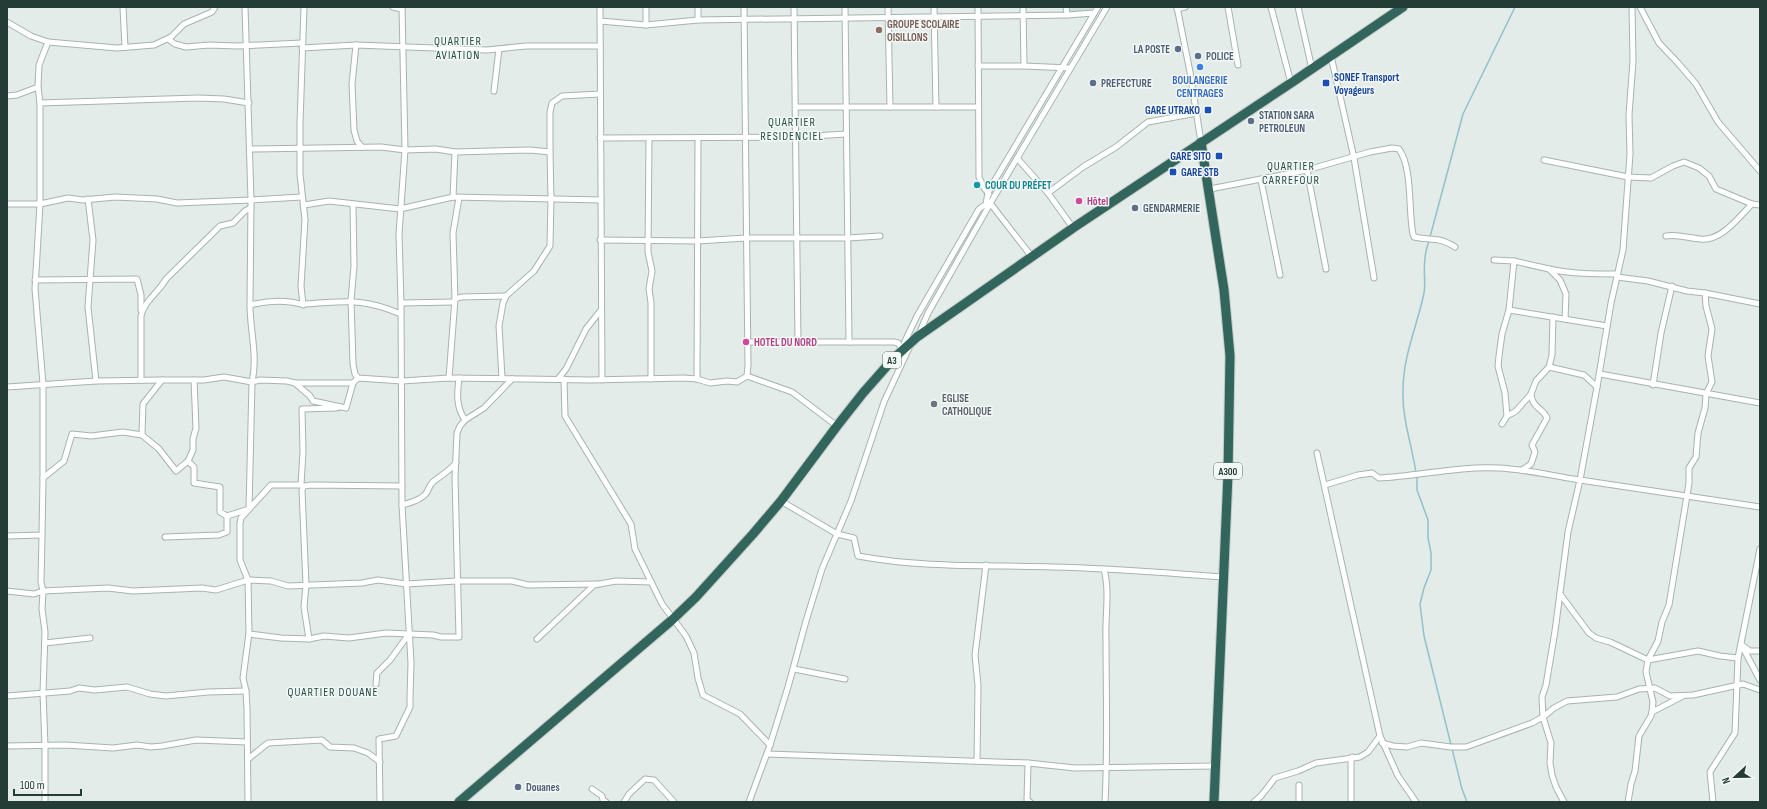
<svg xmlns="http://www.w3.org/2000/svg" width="1767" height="809" viewBox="0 0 1767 809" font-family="'Sofia Sans Condensed',sans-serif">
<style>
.built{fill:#d1dbd7}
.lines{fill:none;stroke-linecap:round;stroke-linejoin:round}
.stream{stroke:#90c2cc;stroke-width:1.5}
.street-casing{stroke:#a6b4af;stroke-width:7}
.highway-casing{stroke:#c2c8c7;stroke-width:11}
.street{stroke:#fff;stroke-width:5}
.highway{stroke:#32655c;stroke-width:9}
.education-dot{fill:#8d6e63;stroke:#f3f8f6;stroke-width:1.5}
.service-dot{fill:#5c6f8a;stroke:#f3f8f6;stroke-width:1.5}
.shop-dot{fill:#3f7fe0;stroke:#f3f8f6;stroke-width:1.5}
.transit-dot{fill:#1a4fb4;stroke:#f3f8f6;stroke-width:1.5}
.culture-dot{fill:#0f9aa8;stroke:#f3f8f6;stroke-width:1.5}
.hotel-dot{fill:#d1479c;stroke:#f3f8f6;stroke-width:1.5}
.worship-dot{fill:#6b7280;stroke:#f3f8f6;stroke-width:1.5}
.labels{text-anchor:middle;stroke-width:3;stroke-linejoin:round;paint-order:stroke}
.shield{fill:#f3f8f6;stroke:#627470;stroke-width:1}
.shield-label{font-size:10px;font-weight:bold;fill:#243c36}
.education-label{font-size:11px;font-weight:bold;fill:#785e54;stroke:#f3f8f6;text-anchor:start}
.service-label{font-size:11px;font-weight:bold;fill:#4e5e75;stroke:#f3f8f6;text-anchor:start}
.transit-label{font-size:11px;font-weight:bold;fill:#164399;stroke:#f3f8f6;text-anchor:start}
.shop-label{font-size:11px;font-weight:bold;fill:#366cbe;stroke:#f3f8f6}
.culture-label{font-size:11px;font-weight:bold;fill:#0d838f;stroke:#f3f8f6;text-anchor:start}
.hotel-label{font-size:11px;font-weight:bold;fill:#b23c85;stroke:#f3f8f6;text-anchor:start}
.worship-label{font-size:11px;font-weight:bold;fill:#5b616d;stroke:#f3f8f6;text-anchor:start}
.neighbourhood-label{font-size:12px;letter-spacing:1px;fill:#224c42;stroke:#f3f8f6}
</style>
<rect width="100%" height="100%" fill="#e3ece8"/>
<path class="built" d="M1070,7H1093L1091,10L1070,12Z"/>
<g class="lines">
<g class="stream">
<path d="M1430,237L1463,114L1515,7"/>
<path d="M1416,473C1412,445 1402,419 1403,391C1403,355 1417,327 1424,293C1426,282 1423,270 1425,259C1425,253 1427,247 1429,241"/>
<path d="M1417,476V490L1428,520V538L1431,553V570L1424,588L1420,604L1424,636L1462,789L1467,802"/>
</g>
<defs>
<g id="street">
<path d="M123,7L125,47"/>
<path d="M393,7L402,9"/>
<path d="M600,7L602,380"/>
<path d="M698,7V20"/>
<path d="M794,7L798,341"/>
<path d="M845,7L849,342"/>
<path d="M888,7L890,107"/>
<path d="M934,7L936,107"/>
<path d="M978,7L979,177L984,188L989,194"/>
<path d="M1023,7L1024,66"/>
<path d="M1066,7L1067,15"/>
<path d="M1177,7L1190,72L1201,142"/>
<path d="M1228,7L1238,65"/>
<path d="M1271,7L1291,83"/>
<path d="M1298,7L1312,69"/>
<path d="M1632,7L1633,61L1629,115L1630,154L1623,250L1611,303L1597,387L1580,480L1760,507"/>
<path d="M1640,7L1659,43L1678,63L1696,84L1718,122L1760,171"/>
<path d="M1177,9L1185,7"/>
<path d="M600,21L646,25L698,20L1067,15L1094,13"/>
<path d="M7,22L31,36L48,42L117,48L154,45L171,37L184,24L212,12L215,7"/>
<path d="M646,25V7"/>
<path d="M168,39L175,44L186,47L209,45L237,46L302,43"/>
<path d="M356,45L352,84L354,130L357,141L362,147"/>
<path d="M302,48L356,45L487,50L526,46H600"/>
<path d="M1331,56L1354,158L1374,278"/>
<path d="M978,66H1024L1070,68"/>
<path d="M38,87L40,103V204L68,198L83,200L115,197L157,199L177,203L251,200L245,7"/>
<path d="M494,91L499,49"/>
<path d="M7,96L17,95L38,87L39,65L48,42"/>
<path d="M40,103L198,98L224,99L249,103"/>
<path d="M796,107H978"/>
<path d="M600,138L796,137L846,134"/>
<path d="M649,138L648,252L652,271L649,289L651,303V379"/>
<path d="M250,149L381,147L405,150L436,149L455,152L530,150L550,152V112L552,103L562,96L600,94"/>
<path d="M1017,158L1048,193L1073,228"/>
<path d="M1544,160L1628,177L1651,178L1673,166L1684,162L1699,168L1709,176L1716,189L1752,204L1760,205"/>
<path d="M1307,170L1326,269"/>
<path d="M1261,180L1280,275"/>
<path d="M1210,189L1307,170L1370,152L1392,148L1399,149C1413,169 1408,210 1413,234L1414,237C1433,241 1437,236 1455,247"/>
<path d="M1048,193L1083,167L1116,147L1148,122L1197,113"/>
<path d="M453,197L455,152"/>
<path d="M88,199L93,240L88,307L96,381"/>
<path d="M990,203L1032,257"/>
<path d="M7,204H40L35,289L43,384V478"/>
<path d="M304,205L329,201L400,209L453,197L601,200"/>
<path d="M353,205L354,266L351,300L353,364L355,374L358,378"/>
<path d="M1666,236C1678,234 1688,238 1700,239C1721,242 1739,217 1752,204"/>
<path d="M600,240L697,241L746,238H848L880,236"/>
<path d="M1494,260L1514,261L1549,269L1560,280L1566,294L1565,319"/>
<path d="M1549,269C1572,274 1595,274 1617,274"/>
<path d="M1617,277L1648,281L1687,291L1705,293L1706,306L1712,329L1708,356L1712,382L1706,394L1705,408L1698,433L1696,457L1689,468V483L1669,605L1662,622L1658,641L1648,660L1646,672L1653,702L1652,712L1651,716L1639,736L1635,771L1631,784L1628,802"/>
<path d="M35,280L137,279L141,295V310"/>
<path d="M1705,293L1760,304"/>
<path d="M455,299L453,233L459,198"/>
<path d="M401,303L454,302"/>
<path d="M250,305L251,200L302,197"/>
<path d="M303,305L301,286L305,220L300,174V123L304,7"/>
<path d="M1509,310L1607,326"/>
<path d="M919,334L928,313L994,197L1107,7"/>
<path d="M747,342H894L898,343L903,350"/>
<path d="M903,348L905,341L917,316L979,209L986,204L988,193L992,185L1098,7"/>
<path d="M1549,367L1584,375L1597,387"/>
<path d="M1600,374L1760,403"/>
<path d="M747,376L792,392L837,426"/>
<path d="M449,378L455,299L461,297L506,296"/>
<path d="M459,378C457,394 456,407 465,420"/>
<path d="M502,378L499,326L503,303L506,296L534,271L550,246L551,199L550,152"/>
<path d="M558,379L566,369L586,329L601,310"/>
<path d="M564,379L565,416L631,524L635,549L662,604L686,636L694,653L698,678L703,695L740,714L770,745"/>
<path d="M697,379L698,138"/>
<path d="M141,380V316C144,301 159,292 166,279L220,226L233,223L245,211L251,208"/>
<path d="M295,383H353L358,378L402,381L449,378L590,380L684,378L697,379L710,383L727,381L737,382L747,376L748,365L744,7"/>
<path d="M1653,385L1661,333L1672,286"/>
<path d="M7,387L96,381L162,380"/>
<path d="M1507,416L1516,411L1531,394L1536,381L1549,367L1552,355L1553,317"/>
<path d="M1502,424L1507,416L1505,393L1498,366L1499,356L1502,334L1509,310L1514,261"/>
<path d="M142,435L159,449L176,471L188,461L194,467V483L220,487V512L227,516"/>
<path d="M1317,453L1380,736L1398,776L1416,802"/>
<path d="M188,461L193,450V439L196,428L194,380"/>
<path d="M1522,470L1531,464L1535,452L1532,445L1547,418C1543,408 1532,408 1531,394"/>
<path d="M1325,485L1358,475L1372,473L1379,478C1419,476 1458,466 1498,468C1526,469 1552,476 1580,480L1568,532L1555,631L1546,685L1542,697L1543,717L1551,743L1550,763L1552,775L1556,787L1564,802"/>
<path d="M781,501L837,534L854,538L858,556C922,568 988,565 1053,567C1110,568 1166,573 1223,577"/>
<path d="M402,505C410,503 423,499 427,492C429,488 430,484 434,481C442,475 449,471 456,463"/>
<path d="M7,536L42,535L43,478L64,461L72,434L91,436L123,432L142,435L143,404L162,380H204L224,377L252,382L260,380L287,381L295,383L310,396L313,401L346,408L353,383"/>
<path d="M165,537L219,535L227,532V516L249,509L252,382C258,356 250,331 250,305C262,302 277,300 290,302C295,302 300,305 305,304C346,302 361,297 401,314"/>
<path d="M1104,569C1110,592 1105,616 1106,639C1106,694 1108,748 1105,802"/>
<path d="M7,591L34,594L43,591L41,582L42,535"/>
<path d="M1560,594L1589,633L1596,638L1610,642L1648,660L1698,651L1720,656L1738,658"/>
<path d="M249,634L281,638L309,639L324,636L349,638L386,633L433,635L441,637H459L455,477L457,433L460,426L465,420L484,408L512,379"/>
<path d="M309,639L304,607L306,585L302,490L304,486L311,485L402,486"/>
<path d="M537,639L594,585L616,581L651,582"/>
<path d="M45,643L90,638"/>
<path d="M1741,644L1760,680"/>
<path d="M1742,645L1750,651H1760"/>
<path d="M794,669L845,679"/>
<path d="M376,684L377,673L390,660L409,634"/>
<path d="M7,696L70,691L79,688L95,690L127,687L150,694L166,696L208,692L246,691"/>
<path d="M1652,712L1683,696"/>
<path d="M1382,743L1393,746L1407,747L1421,743L1451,747H1466L1532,723L1543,717L1554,708L1567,701L1617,697L1639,689L1655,688L1670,696L1693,695L1743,684L1760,690"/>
<path d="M7,746L65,745L113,748L137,745L151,747L162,746L196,740L247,742"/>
<path d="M767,754L1028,763L1075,768L1215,766"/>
<path d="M248,759L268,743L322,740L330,747L354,748L368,753L380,762"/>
<path d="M977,761L978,685L975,655L986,565"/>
<path d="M1028,763L1027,800L1030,802"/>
<path d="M1299,785V802"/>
<path d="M592,789L602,796L603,800L606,802"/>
<path d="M45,802V746L43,693L45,632L42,609L43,591L108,588L133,591L202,588L216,590L248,580L271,581L288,586L362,583L378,580L406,584L457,581H512L528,585L598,584"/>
<path d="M248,802L247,709L246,691L243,678L249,633L248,580L240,560V523L241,518L271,485H301L303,452L302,409L337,408"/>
<path d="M380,802L379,739L396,736L410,707V697L411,663L402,505L401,303L399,234L405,150L402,7"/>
<path d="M624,802L629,794L645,779L654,780L674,802"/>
<path d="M749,802L770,745L788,687L806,621L822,569L851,501L884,402L909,348"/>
<path d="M1254,802L1261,796L1275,778L1298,771L1316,763L1360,757L1368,752L1380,736"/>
<path d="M1351,802V761L1352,757"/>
<path d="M1713,802L1710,772L1735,733L1738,658L1760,549"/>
</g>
<g id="highway">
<path d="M1201,142L1224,290L1230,356L1228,474L1214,802"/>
<path d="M459,802L672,620L696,597L753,534L781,501L837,426L863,393L893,359L917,337L1073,228L1291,83L1403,7"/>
</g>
</defs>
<use href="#street" class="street-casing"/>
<use href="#highway" class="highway-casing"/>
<use href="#street" class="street"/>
<use href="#highway" class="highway"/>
</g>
<circle class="education-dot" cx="879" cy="30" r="4"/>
<g class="service-dot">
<circle cx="1178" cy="49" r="4"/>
<circle cx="1198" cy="56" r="4"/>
<circle cx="1093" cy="83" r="4"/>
<circle cx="1251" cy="121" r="4"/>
<circle cx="1135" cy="208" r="4"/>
<circle cx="518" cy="787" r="4"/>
</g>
<circle class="shop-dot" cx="1200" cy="67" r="4"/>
<g class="transit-dot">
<rect x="1322" y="79" width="8" height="8" rx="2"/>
<rect x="1204" y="106" width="8" height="8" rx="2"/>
<rect x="1215" y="152" width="8" height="8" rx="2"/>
<rect x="1169" y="168" width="8" height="8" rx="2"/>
</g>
<circle class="culture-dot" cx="977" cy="185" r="4"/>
<g class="hotel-dot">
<circle cx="1079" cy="201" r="4"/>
<circle cx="746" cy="342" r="4"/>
</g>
<circle class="worship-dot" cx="934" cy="404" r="4"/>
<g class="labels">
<g class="shield">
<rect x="883" y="352" width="18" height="16" rx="3"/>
<rect x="1214" y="463" width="28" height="16" rx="3"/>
</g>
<g class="shield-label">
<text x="892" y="364">A3</text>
<text x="1228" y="475">A300</text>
</g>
<g class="education-label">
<text x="887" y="28">GROUPE SCOLAIRE<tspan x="887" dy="13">OISILLONS</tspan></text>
</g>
<g class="service-label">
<text x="1170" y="53" text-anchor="end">LA POSTE</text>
<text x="1206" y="60">POLICE</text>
<text x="1101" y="87">PREFECTURE</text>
<text x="1259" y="119">STATION SARA<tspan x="1259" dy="13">PETROLEUN</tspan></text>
<text x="1143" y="212">GENDARMERIE</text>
<text x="526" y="791">Douanes</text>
</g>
<g class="transit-label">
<text x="1334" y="81">SONEF Transport<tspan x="1334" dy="13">Voyageurs</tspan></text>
<text x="1200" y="114" text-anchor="end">GARE UTRAKO</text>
<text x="1211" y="160" text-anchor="end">GARE SITO</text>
<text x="1181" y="176">GARE STB</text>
</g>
<g class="shop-label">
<text x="1200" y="84">BOULANGERIE<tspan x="1200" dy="13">CENTRAGES</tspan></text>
</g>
<g class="culture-label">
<text x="985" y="189">COUR DU PRÉFET</text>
</g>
<g class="hotel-label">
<text x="1087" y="205">Hôtel</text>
<text x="754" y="346">HOTEL DU NORD</text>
</g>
<g class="worship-label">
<text x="942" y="402">EGLISE<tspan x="942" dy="13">CATHOLIQUE</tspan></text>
</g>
<g class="neighbourhood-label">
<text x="458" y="45">QUARTIER<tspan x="458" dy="14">AVIATION</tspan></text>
<text x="792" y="126">QUARTIER<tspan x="792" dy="14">RESIDENCIEL</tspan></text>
<text x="1291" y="170">QUARTIER<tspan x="1291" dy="14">CARREFOUR</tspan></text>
<text x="333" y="696">QUARTIER DOUANE</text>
</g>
</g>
<rect width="1767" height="809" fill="none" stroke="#243c36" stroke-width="16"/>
<g transform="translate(1735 777) rotate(248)" stroke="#f3f8f6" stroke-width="3" paint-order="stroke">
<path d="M0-3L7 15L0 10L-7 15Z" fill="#243c36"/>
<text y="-6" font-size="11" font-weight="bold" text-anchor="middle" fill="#243c36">N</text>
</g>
<path d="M14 789v6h67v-6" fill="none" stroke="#243c36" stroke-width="2"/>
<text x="20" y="789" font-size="12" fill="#243c36" stroke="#f3f8f6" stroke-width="3" paint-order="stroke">100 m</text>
</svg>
